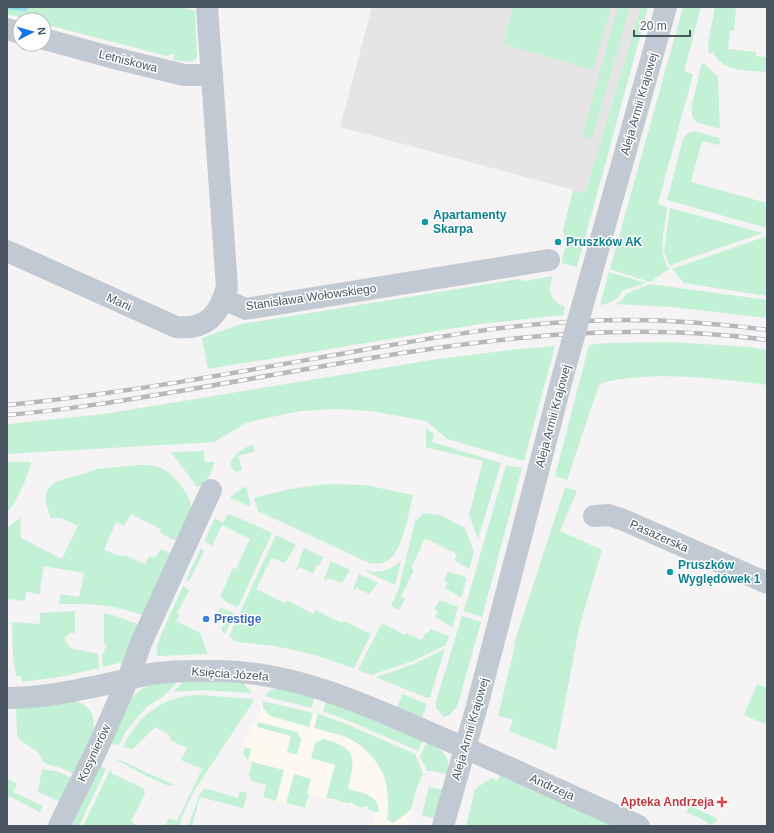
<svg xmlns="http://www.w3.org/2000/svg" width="774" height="833" viewBox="0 0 774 833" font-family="Arial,sans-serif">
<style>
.commercial{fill:#fdf9ef}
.education{fill:#e6e4e5}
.green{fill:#c3f1d5}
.water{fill:#90daee}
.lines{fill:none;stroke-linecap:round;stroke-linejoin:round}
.minor{stroke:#c1cad2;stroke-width:22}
.tertiary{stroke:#c1cad2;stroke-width:22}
.rail-casing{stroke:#b5b8bd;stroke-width:4.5}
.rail{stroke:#fff;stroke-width:3;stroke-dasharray:9;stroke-linecap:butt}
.tertiary-bridge{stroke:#c1cad2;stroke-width:22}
.culture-dot{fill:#0f9aa8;stroke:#fff;stroke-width:1.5}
.shop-dot{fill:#3f7fe0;stroke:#fff;stroke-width:1.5}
.health-dot{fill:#e0444e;stroke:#fff;stroke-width:1.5}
.labels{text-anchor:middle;stroke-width:3;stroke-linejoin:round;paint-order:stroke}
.street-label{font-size:12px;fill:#4a5661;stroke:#fff}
.culture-label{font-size:12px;font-weight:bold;fill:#0d838f;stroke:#fff;text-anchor:start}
.shop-label{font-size:12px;font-weight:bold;fill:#366cbe;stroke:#fff;text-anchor:start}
.health-label{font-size:12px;font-weight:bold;fill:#be3a42;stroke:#fff;text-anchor:end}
</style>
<rect width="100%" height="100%" fill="#f5f3f3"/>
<path class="commercial" d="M263,701L313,713L331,718L415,754L423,774L417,787L407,826H372L376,811L310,794L306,809L263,798L266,785L252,781L249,775L252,763L249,762L243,754L251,725L258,722Z"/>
<path class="education" d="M372,7H641L585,193L340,127Z"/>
<g class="green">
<path d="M7,7H187V9L195,11L197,58L191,62L173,60L174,53L167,56L44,24V20H31L7,14Z"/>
<path d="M513,7L611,8L593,70L503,44Z"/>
<path d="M618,7H630L592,139L582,136Z"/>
<path d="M641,7H648L577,267L561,263L566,245L563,230L573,190L585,193Z"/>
<path d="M683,7H701L684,71L693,74L658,204L666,207L667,209C665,228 657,252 669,269L650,282L610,269Z"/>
<path d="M715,7H736L734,31H730L728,49L756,52V56L767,57V72C747,70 723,73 713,52L709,54L708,43Z"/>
<path d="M702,63L706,65L718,77L720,129L696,122L692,116V104Z"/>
<path d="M694,131L719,138L720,142L719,145L702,141L691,182L767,203V228L667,200L683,139L687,134Z"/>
<path d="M670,208L763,233L681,261L670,266L664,252Z"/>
<path d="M767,236V296L684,283L672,269Z"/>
<path d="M609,272L646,283L622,291C617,301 611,303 600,305Z"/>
<path d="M553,276C547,291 550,301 565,307L563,315L480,324L208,369L202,338L241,324L519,279L525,281Z"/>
<path d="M650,284L767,300V318L672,307L615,304L621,301L626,294Z"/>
<path d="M672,342L749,347L767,350V385C721,379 675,373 629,378C618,380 608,380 599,385L567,480L555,476L589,345L608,343Z"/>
<path d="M555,346L524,461L447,439L426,421L372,411L334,409L301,411L262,419L246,423L214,442L7,454V424L104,414L438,359L518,349Z"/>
<path d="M426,428L434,434L432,442L501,463L478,539L469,515L483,461L426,447Z"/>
<path d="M252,445L256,451L238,456L242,469L237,472C220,464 243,447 252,445Z"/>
<path d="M204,451L205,462H215C211,471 208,484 197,487L171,452Z"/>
<path d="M7,462H31C30,472 15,506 7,512Z"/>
<path d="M138,465C147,465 155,465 163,469C173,473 193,498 191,509C189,519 183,531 179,541L171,539L160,532L161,529L131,514L124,526L116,522L104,550L123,557L125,555L145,564L149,556L155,558L161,549L173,554L144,616C115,604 90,604 59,604L61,594L79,597L84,573L44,566L41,582L40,594L26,592L25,601L7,599V528L20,518L21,538L62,559L78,526L61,518H51C32,475 69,482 96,469Z"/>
<path d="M506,465L522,468L482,617L464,611Z"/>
<path d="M327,484L365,485L413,495C411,505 408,515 406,525C400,545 394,570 367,562L258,511L254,498L290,489Z"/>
<path d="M246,486L251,507L231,498V496Z"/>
<path d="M565,487L577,491L560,531L602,550L579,628L556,750L509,731L513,719L498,716L513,654L515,641Z"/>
<path d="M426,513L440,515L465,528L474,552L469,569L454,560L457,554L425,538L411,568L414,570L401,596L405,599L399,610L391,606L399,588L415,521L422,515Z"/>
<path d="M230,514L272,533L238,607L227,603V602L222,599L223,598L220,596L233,568L236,569L250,539L222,525L212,546L204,541L215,518L223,523L227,515Z"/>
<path d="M276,535L296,545L285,563L272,558L271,559L256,589L285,603L287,600L313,614L315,610L342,623L344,621L371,634L355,666L353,668L318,656L295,650L274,646L236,642L229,636Z"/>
<path d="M201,548L204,551L189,581L186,580Z"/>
<path d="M304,548L323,557L319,566L317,565L313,574L300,567L298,570L296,569L300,561L299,560Z"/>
<path d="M331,561L350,570L342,583L328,578L326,580L324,579Z"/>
<path d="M401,561L395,585L363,570C377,574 390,571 401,561Z"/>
<path d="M448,571L457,575L458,574L467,578L461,598L445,588L448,583L444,581Z"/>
<path d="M359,574L378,583L369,594L357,588L355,590L353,589Z"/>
<path d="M183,586L189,590L177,614L180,615L176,621L200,633L208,654L158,656C155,650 158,643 160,637Z"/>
<path d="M440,600L458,607L452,627L435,617L438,611L434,609Z"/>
<path d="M220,607L232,612L234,615L225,634L222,632L221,630L227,618L226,617L218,612Z"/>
<path d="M75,611V633H70L64,638L70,648L98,654L99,668L60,677L22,682L20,676H16L13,656L12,622L40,624V613Z"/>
<path d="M104,613L113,615L140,625L123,662L103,667L102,655L107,645L104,644Z"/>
<path d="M462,616L481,622L457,707L449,715L444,717L436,708V701Z"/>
<path d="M382,623L405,635L406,633L422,640L426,632L428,633L430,629L449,636L446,645L413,661L371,675L358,670Z"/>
<path d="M445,649L430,697L427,698L376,677L414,664Z"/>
<path d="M184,681H219L243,683L252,693L200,690L173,692Z"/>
<path d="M177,682L165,695L148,706L140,714L126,731L119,745L108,743C117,725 127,695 146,687C156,682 167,683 177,682Z"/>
<path d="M757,684L767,688V725L744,715Z"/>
<path d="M280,688L314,697L312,708L264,696L271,690Z"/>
<path d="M402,694L427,704L422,718L397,708Z"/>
<path d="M201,695L253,699V702L194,791L181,818L180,826H165L169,818L177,821L202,769L181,760L187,748L172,741L167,733L155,727L133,749L123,747C139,714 164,695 201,695Z"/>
<path d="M75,701C112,711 85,754 76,775L61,768L46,764L42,760L39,753L20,740L17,736L16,708Z"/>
<path d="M263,701L313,713L309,727L270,716L263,708Z"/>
<path d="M326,701L423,741L418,751L359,725L323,711Z"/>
<path d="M318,714L346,724L415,754L423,774L417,787L411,810L393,823L387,819C389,809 388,798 387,788C383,765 366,745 343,736C334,733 323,731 314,728Z"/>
<path d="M258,722L297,732L301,740L297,755L287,752L291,736L257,727Z"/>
<path d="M323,739C358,748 355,758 348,789C362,793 379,794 379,813L368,809V807L364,806L363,808L354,805V804L349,802V804L339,801V800L326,798L335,765L311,758L315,743Z"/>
<path d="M427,742C443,750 451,755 447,774L433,771H427L420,756Z"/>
<path d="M245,747L251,749L248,761L284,770L276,801L263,797L266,785L252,781L249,775L252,763L249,762L243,754Z"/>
<path d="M118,759L174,785L169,786L142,774L117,760Z"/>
<path d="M97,764L106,769L79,826H67Z"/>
<path d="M42,769L59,772L74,779L62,803L38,792Z"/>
<path d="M110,770L112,771L111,773L144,789L145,793L131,822L139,826H83Z"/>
<path d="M294,774L311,779L307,794L309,795L305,808L286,803Z"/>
<path d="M500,775L616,826H466L475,789L491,778L497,781Z"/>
<path d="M7,779L17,784L13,792L43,806L40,812L7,795Z"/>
<path d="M429,787L443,790L435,819L422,815Z"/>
<path d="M207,789L238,798L240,791L247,793L244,807L243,808L200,797L192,826H188L200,794L203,790Z"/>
<path d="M690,806L717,818L716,822L710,825L702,819L686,812Z"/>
</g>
<path class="water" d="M7,7H29L25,11L7,9Z"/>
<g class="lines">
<g class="minor">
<path d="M7,29L20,33"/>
<path d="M44,39L110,57L184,75H212"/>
<path d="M7,251L176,327C207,330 219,315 227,287L207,7"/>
<path d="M223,299L246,309L549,260"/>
<path d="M594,516L609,515L626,521L767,583"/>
<path d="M7,698C47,698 86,688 126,680C136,677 147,674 158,673C179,670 201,671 222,671C298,673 366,705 435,735C503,764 571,796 639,826"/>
<path d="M59,826L98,747L128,679L141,643L211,490"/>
</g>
<g class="tertiary">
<path d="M589,282L666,7"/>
<path d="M443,826L477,706L563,375"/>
</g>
<defs>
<g id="rail">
<path d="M7,405C121,394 233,373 346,353C426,339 505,324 586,321C647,318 707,322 767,330"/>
<path d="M7,415C67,410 127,400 186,390C377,358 573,313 767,340"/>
</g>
</defs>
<use href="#rail" class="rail-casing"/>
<use href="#rail" class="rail"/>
<path class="tertiary-bridge" d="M563,375L589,282"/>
</g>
<g class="culture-dot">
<circle cx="425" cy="222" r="4"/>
<circle cx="558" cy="242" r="4"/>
<circle cx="670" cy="572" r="4"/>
</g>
<circle class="shop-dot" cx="206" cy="619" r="4"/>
<path class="health-dot" d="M720 796h4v4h4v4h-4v4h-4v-4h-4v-4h4z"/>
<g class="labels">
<g class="street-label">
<text transform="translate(128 61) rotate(14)" y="4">Letniskowa</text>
<text transform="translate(639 104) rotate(-74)" y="4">Aleja Armii Krajowej</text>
<text transform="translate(311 297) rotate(-8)" y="4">Stanisława Wołowskiego</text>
<text transform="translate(119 302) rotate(25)" y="4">Marii</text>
<text transform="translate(553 416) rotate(-75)" y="4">Aleja Armii Krajowej</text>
<text transform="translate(659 536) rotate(24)" y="4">Pasażerska</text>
<text transform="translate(230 674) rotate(4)" y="4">Księcia Józefa</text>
<text transform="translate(470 729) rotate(-74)" y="4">Aleja Armii Krajowej</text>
<text transform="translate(94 753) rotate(-65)" y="4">Kosynierów</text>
<text transform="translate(552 787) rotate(24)" y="4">Andrzeja</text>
</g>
<g class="culture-label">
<text x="433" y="219">Apartamenty<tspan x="433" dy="14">Skarpa</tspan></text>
<text x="566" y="246">Pruszków AK</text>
<text x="678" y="569">Pruszków<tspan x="678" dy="14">Wyględówek 1</tspan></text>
</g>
<g class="shop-label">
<text x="214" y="623">Prestige</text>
</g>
<g class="health-label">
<text x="714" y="806">Apteka Andrzeja</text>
</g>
</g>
<rect width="774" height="833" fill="none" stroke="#4a5661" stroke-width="16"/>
<g transform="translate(32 32) rotate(84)"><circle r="19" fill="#ffffff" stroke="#b7bbc0"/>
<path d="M0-3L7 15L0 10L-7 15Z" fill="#1a73e8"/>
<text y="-6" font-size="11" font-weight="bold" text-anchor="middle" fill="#4a5661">N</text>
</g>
<path d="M634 30v6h56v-6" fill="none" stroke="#4a5661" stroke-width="2"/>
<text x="640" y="30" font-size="12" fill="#4a5661" stroke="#ffffff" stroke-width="3" paint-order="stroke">20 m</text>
</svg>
